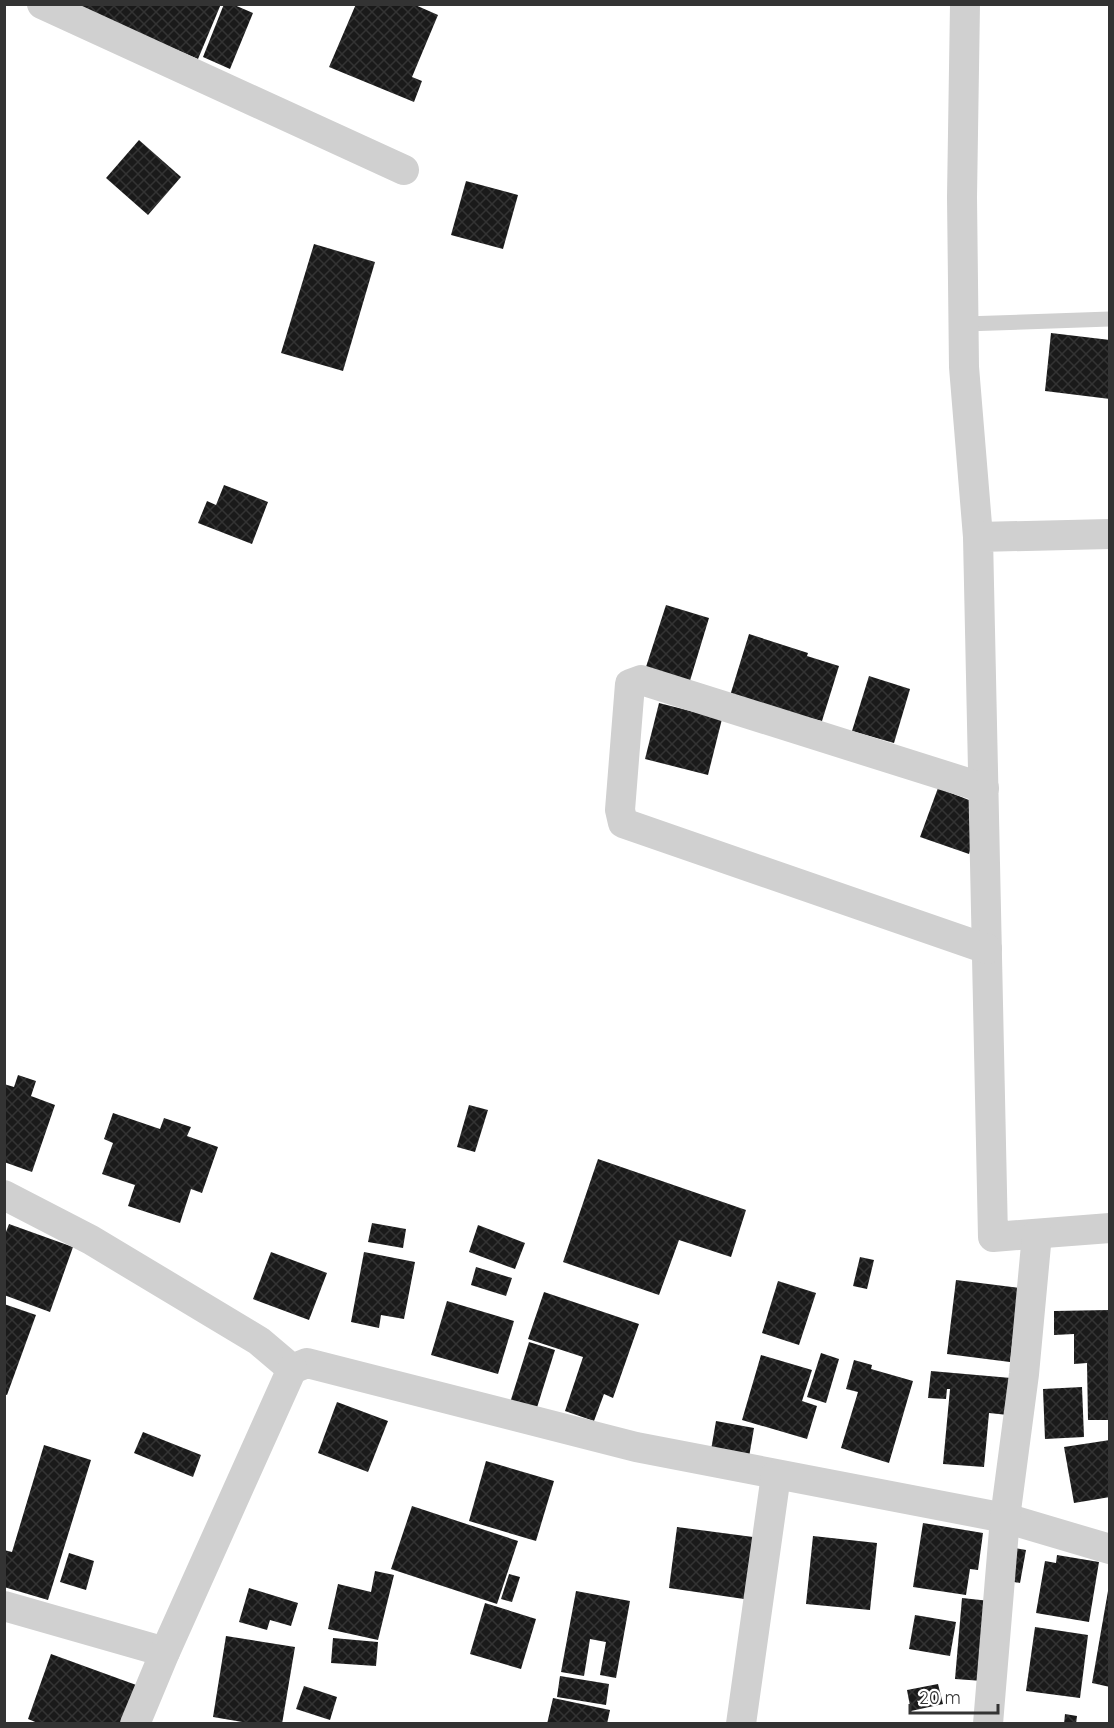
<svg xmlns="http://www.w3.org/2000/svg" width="1114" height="1728" viewBox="0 0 1114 1728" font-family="Quicksand,sans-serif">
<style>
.building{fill:url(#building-cross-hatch)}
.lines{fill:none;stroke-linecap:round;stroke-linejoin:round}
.service{stroke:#d0d0d0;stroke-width:15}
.minor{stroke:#d0d0d0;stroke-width:30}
</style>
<defs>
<pattern id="building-cross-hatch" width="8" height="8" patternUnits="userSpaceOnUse" patternTransform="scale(1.5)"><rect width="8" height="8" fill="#1a1a1a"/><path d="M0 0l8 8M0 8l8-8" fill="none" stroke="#333"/></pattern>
</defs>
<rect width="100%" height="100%" fill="#fff"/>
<g class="building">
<path d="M69,4H221L198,59Z"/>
<path d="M224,4H232L253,13L230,69L203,57Z"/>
<path d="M356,4H413L438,15L412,77L422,81L414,102L329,67Z"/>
<path d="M139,140L181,177L148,215L106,178Z"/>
<path d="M466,181L518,195L503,249L451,235Z"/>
<path d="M314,244L375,262L343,371L281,353Z"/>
<path d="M1051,333L1110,340V399L1045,391Z"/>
<path d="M224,485L268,502L252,544L198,523L207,501L216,505Z"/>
<path d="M666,605L709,618L689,684L645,670Z"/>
<path d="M749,634L808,653L807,656L839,666L822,721L729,699Z"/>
<path d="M869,676L910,689L894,743L852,731Z"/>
<path d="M659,703L722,719L708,775L645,759Z"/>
<path d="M938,788L969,800L974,837L969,854L920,837Z"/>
<path d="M18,1075L36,1081L31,1096L55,1105L32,1172L4,1162V1084L14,1087Z"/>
<path d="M469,1105L488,1110L475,1152L457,1147Z"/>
<path d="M113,1113L160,1129L164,1118L191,1127L187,1136L218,1147L202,1193L191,1189L180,1223L128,1206L135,1185L102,1174L113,1143L104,1139Z"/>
<path d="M598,1159L746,1210L731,1257L679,1240L659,1295L563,1262Z"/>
<path d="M372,1223L406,1229L403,1248L368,1242Z"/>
<path d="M9,1224L73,1247L50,1312L4,1295V1237Z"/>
<path d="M478,1225L525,1243L515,1269L469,1252Z"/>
<path d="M271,1252L327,1273L309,1320L253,1299Z"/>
<path d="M364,1252L415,1262L404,1319L381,1315L379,1328L351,1322Z"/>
<path d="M860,1257L874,1260L867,1289L853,1286Z"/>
<path d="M476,1267L512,1278L506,1296L471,1285Z"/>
<path d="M956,1280L1019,1288L1010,1362L947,1354Z"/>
<path d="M778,1281L816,1293L799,1345L762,1333Z"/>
<path d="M544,1292L639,1324L613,1398L604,1394L594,1421L565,1411L583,1357L528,1339Z"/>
<path d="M447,1301L514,1321L498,1374L431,1355Z"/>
<path d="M4,1304L36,1315L7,1395L4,1394Z"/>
<path d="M1110,1310V1420H1088L1087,1363L1074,1364V1334L1054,1335V1311Z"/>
<path d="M529,1342L555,1350L535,1414L509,1406Z"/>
<path d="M821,1353L839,1359L826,1403L807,1397Z"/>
<path d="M761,1355L812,1370L802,1401L817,1406L807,1439L742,1420Z"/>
<path d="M854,1360L872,1365L871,1369L913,1381L889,1463L841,1448L858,1392L846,1389Z"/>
<path d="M931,1371L1011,1378L1008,1415L989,1413L984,1467L943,1464L950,1389H947L946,1399L928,1398Z"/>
<path d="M1082,1387L1084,1437L1045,1439L1043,1389Z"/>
<path d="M337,1402L388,1421L368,1472L318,1453Z"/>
<path d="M716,1421L754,1428L749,1457L711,1450Z"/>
<path d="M143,1432L201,1455L193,1477L134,1453Z"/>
<path d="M1110,1440V1497L1074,1503L1064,1447Z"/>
<path d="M44,1445L91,1460L48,1600L4,1587V1550L12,1552Z"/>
<path d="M486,1461L554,1481L536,1541L469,1521Z"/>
<path d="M412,1506L518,1541L497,1604L391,1569Z"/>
<path d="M923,1523L983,1533L978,1570L970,1569L966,1595L913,1587Z"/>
<path d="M677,1527L753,1537L744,1599L669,1588Z"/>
<path d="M813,1536L877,1543L870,1610L806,1604Z"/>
<path d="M1014,1548L1026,1550L1020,1583L1009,1581Z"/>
<path d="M69,1553L94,1561L86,1590L60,1582Z"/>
<path d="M1057,1555L1099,1562L1089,1622L1036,1613L1045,1561L1056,1563Z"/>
<path d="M375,1571L394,1575L378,1640L328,1629L338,1584L371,1592Z"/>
<path d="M509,1574L520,1577L512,1602L501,1599Z"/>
<path d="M249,1588L298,1603L291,1626L270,1620L267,1630L239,1622Z"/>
<path d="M576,1591L630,1601L616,1678L600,1675L606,1642L590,1639L584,1676L561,1672Z"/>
<path d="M1108,1591L1110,1592V1687L1092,1683Z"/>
<path d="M962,1598L990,1601L983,1681L955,1679Z"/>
<path d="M485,1603L536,1619L521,1669L470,1654Z"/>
<path d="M915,1615L956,1622L950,1656L909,1649Z"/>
<path d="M1035,1627L1088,1635L1080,1698L1026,1691Z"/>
<path d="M226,1636L295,1647L282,1724H254L213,1717Z"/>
<path d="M333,1638L378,1642L376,1666L331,1663Z"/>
<path d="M51,1654L139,1686L125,1724H40L28,1719Z"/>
<path d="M560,1676L609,1684L606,1705L557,1697Z"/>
<path d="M938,1684L943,1704L911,1711L907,1690Z"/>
<path d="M304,1686L337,1697L330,1720L296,1709Z"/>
<path d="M553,1698L610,1710L607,1724H547Z"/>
<path d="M1065,1714L1077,1716L1076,1724H1064Z"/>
</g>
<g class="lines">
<path class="service" d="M964,324L1110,319"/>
<g class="minor">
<path d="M42,4L404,170"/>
<path d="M965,4L962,197L964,367L978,537"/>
<path d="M1110,534L978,537L993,1237L1110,1228"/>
<path d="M984,788L641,680L630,684L620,810L623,823L987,949"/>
<path d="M4,1195L91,1240L259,1341L292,1369L307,1363L636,1447L1005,1518L1110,1549"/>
<path d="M4,1606L165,1652"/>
<path d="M135,1724L165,1652L292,1369"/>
<path d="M741,1724L776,1475"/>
<path d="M988,1724L1005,1518L1024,1374L1037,1234"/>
</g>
</g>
<rect width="1114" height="1728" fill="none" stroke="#333333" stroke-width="12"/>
<path d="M910 1704v9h88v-9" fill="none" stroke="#333333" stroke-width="3"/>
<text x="919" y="1704" font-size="18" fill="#333333" stroke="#ffffff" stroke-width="4.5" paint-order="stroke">20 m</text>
</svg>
